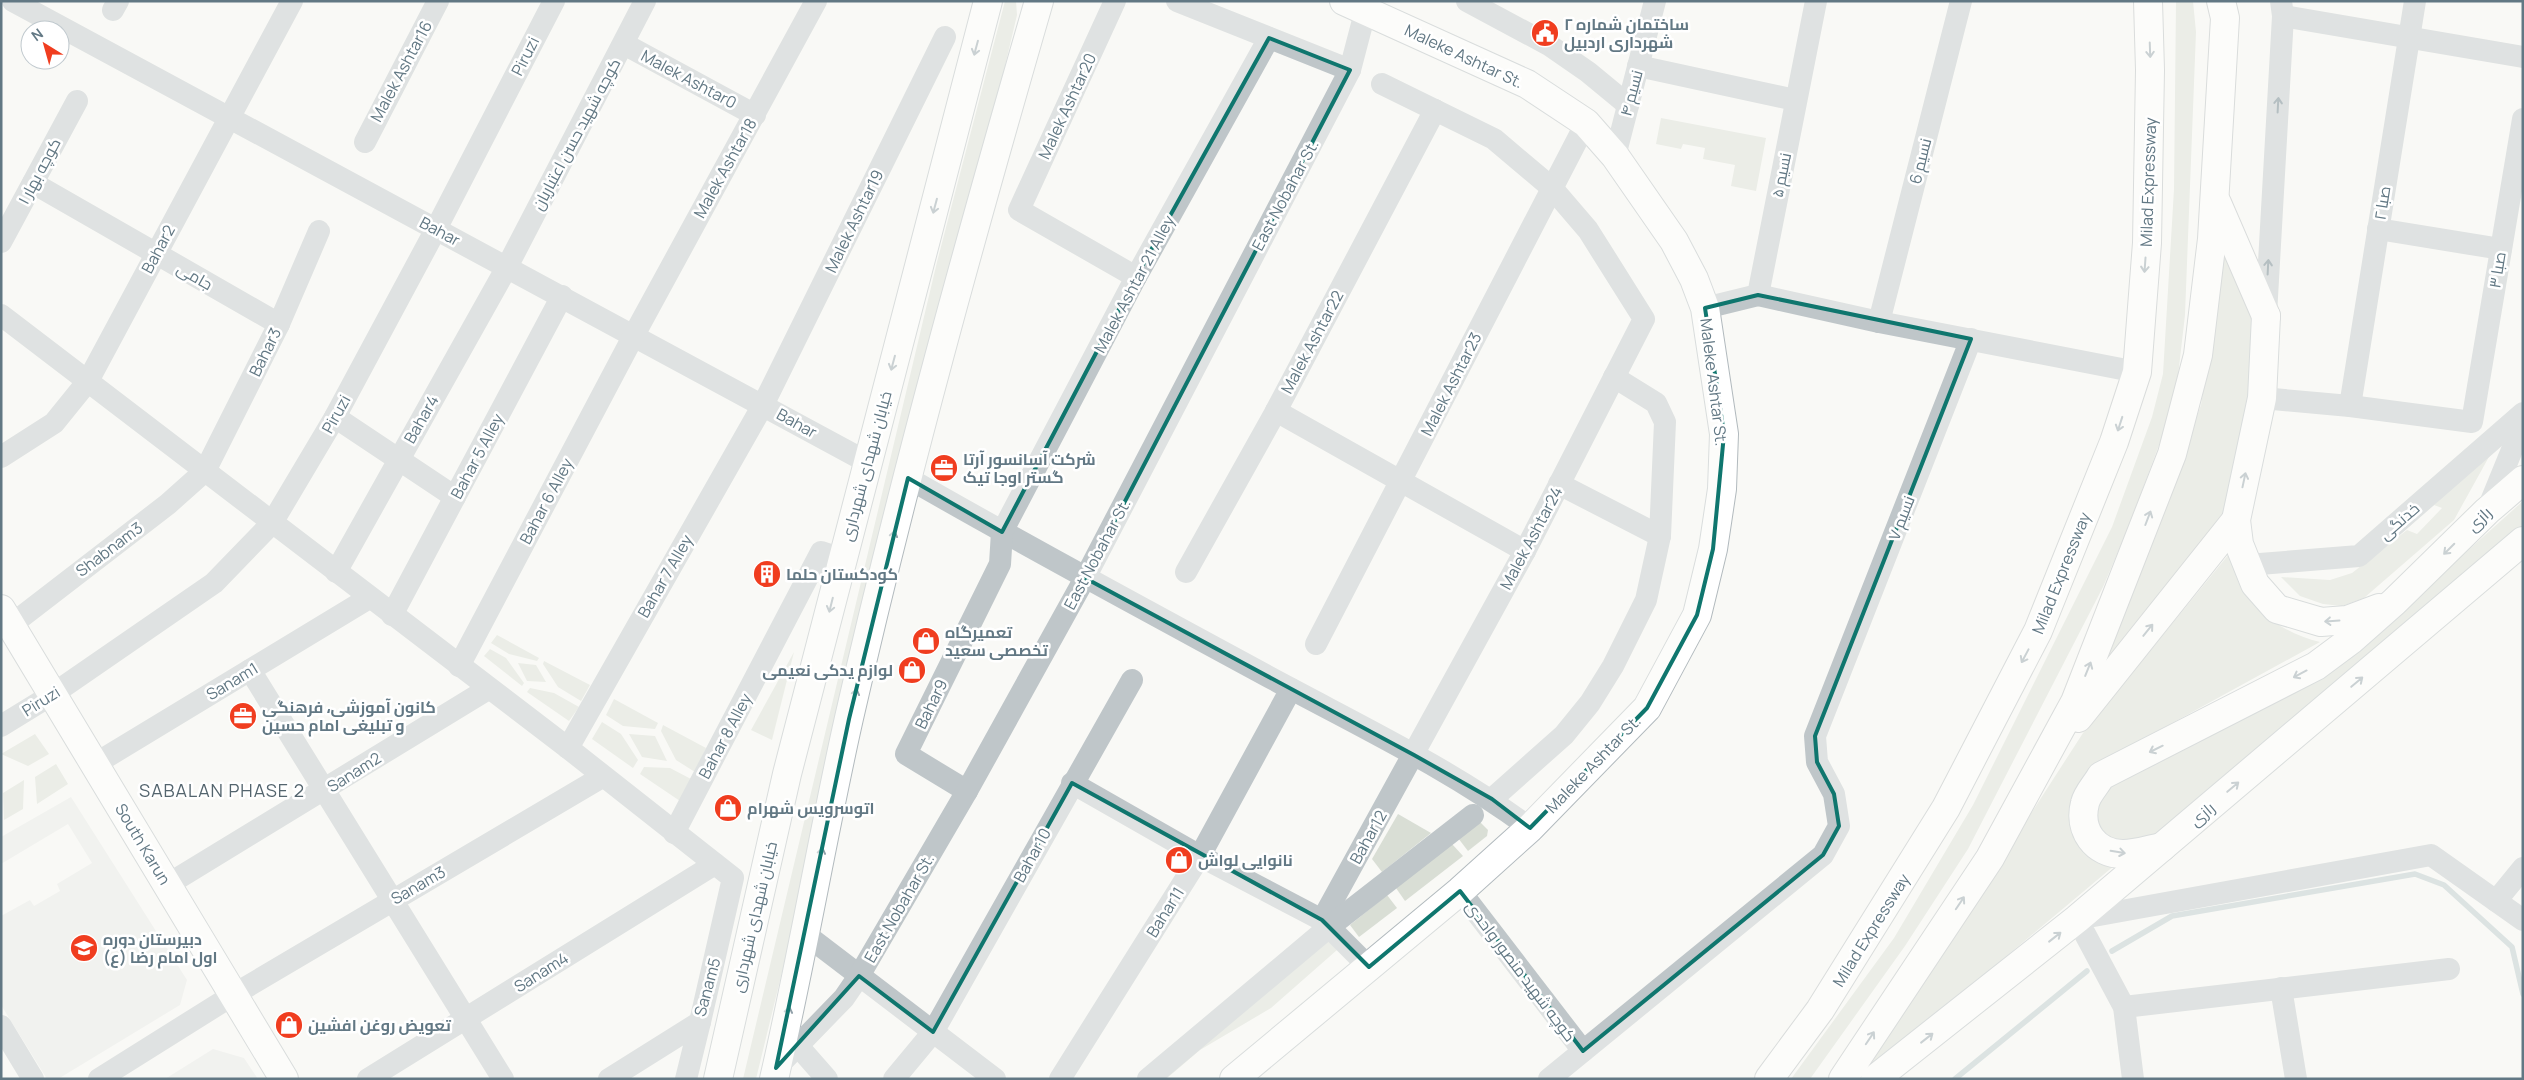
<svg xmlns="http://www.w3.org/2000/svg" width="2524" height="1080" viewBox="0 0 2524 1080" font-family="Manrope,Cairo,sans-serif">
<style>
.built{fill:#e7e9e7}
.green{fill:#d9ded5}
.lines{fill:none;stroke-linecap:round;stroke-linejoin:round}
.stream{stroke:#b8c8cb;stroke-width:5.5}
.secondary-casing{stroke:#b2babe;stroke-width:30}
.highway-casing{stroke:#b3b9bc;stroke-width:30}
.street{stroke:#bfc6c9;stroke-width:22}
.secondary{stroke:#fff;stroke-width:28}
.highway{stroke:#fff;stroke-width:28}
.oneway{stroke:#91a0a9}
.oneway2{stroke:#627884}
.marked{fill:none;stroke:#0f766e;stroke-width:4;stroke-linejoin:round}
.labels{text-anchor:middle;stroke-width:5;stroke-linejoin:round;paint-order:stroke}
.poi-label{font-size:16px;font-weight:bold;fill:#627884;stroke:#fff;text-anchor:start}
.street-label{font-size:16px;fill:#627884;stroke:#fff}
.neighbourhood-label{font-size:18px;letter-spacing:1px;fill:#54656e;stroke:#fff}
</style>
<rect width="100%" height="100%" fill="#f9f9f6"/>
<g class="built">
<path d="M71,797L187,980L180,1005L58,1079H47L1,1005V916L30,900L34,906L60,891L57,884L92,863L68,824L1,864V837Z"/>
<path d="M213,1049L244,1058L258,1079H165Z"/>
</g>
<g class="green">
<path d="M1005,1H1016L1017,15L1004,70L971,195L756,1079H743L937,262Z"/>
<path d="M2176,1H2193L2196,32L2185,315L2178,376L2162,437L2128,528L2103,587L1968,849L1905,946L1810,1079H1791L1894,938L1973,805L2112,527L2152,417L2163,374L2174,189Z"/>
<path d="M1661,118L1766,138L1756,191L1731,186L1735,165L1703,159L1705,148L1683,144L1681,149L1656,144Z"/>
<path d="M2225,254L2252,312L2250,394L2226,511L2107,661L2201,405Z"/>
<path d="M2495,446L2454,520L2364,598L2342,606L2323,604L2300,596L2281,577L2330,580L2352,573L2407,530L2417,534L2442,508L2434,505Z"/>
<path d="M2523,501V526L2160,839L2105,844C2087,820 2091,809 2108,786L2406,606Z"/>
<path d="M2229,554C2234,565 2236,581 2243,591C2260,616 2291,636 2320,642L2114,755L2074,793L2072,831L2092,859L2115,865L1895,1050L1864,1072L2083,733Z"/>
<path d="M497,635L539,658L537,661L509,654L491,643Z"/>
<path d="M490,649L506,658L524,683L522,686L484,656Z"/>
<path d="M794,652L772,740L751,730Z"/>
<path d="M544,661L590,685L581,701L558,687L543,664Z"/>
<path d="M518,663L536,665L546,682L527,681Z"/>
<path d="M530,688L554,693L579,707L569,721L527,692Z"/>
<path d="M614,699L658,723L655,729L623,726L606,715Z"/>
<path d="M602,722L621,734L638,760L633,768L592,739Z"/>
<path d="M663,725L706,748L695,772L676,760L661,731Z"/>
<path d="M35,734L49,754L28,766L1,754Z"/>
<path d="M629,734L655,736L667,761L642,757Z"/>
<path d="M56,764L68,784L37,804L35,777Z"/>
<path d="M644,767L670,768L691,779L680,801L640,774Z"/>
<path d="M24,780L23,809L4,820L3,793Z"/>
<path d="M1398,814L1431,833L1382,872L1372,859Z"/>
<path d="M1479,821L1488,830L1487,836L1468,851L1458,838Z"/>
<path d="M1452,844L1463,856L1405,901L1396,888Z"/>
<path d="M1387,895L1397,908L1359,937L1350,925Z"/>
<path d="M1327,938L1337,950L1271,1008L1200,1050L1166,1079H1159Z"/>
</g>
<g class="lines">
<g class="stream">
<path d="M2112,951L2172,916L2415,874L2444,885L2512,947L2523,994"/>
<path d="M1955,1079L2087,971"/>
</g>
<defs>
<g id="secondary">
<path d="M2266,316L2262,398L2236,520L2239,544L2255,584L2277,609L2321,622L2347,620L2379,608"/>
<path d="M1,609L284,1079"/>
<path d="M2162,847C2150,849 2136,854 2123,854C2095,854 2078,830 2085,803C2087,794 2096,785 2101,776L2316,666L2351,640L2394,602L2487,511L2523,480"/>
<path d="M718,1079L787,774L988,1"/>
<path d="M774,1079C802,959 822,838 849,718C904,477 970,239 1039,1"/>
<path d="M1234,1079L1460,891L1530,828L1647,708L1697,615L1713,549L1722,489L1724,434L1705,308L1694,279L1674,241L1615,156L1586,123L1527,84L1344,1"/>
<path d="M1875,1079L2077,919L2523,541"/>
</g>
<g id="highway">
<path d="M2217,203L2266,316"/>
<path d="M2078,718L2236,520"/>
<path d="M1769,1079L1820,1010L1946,808L2038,631L2114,442L2137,372L2147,243L2150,70L2148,1"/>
<path d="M1843,1079L1990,858L2075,702L2172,454L2198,355L2212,239L2225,18L2221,1"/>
</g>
</defs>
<use href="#secondary" class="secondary-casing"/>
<use href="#highway" class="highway-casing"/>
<g class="street">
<path d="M13,1L867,462"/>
<path d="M1115,1L1019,210L1136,277"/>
<path d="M1177,1L1350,70"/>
<path d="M1467,1L1549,45L1588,72L1628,105"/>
<path d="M113,10L118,1"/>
<path d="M2283,16L2523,57"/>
<path d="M624,44L755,115"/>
<path d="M1638,66L1795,100"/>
<path d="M365,142L438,1"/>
<path d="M1615,156L1655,1"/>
<path d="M33,183L279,324"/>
<path d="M2378,229L2501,249"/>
<path d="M1,242L77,101"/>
<path d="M1758,295L1879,322L2137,372"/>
<path d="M1705,308L1758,295L1816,1"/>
<path d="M1,315L568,748L733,878L700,1022L609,1079"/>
<path d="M2266,315L2283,16L2281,1"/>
<path d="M1879,322L1961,1"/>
<path d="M2262,398L2350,406L2472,422L2523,119"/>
<path d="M2350,406L2415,1"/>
<path d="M1276,411L1525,551"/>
<path d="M335,417L455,497"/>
<path d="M1,457L54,423L88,381L292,1"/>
<path d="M908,478C1031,549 1157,616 1282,684C1366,729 1453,771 1530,828"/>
<path d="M1559,484L1660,536"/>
<path d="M2487,511L2523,423"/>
<path d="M2247,565L2359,556L2523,413"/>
<path d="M336,572L507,267L645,1"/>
<path d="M1186,572L1276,411L1435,110"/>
<path d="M392,615L562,296"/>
<path d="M11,625L168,504L205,471L279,324L319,231"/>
<path d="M1316,644L1586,123"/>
<path d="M459,666L634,335L816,1"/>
<path d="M250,670L503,1079"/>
<path d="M1,726L53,694L214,583L272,523L335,417L436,229L554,1"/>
<path d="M568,748L763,405L945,37"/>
<path d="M95,764L369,598"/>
<path d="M1072,783L1200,856L1322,920L1369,967"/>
<path d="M967,791L906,754L1000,564L1002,532L1136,277L1269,38"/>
<path d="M1492,799L1564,735L1590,703L1613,666L1646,600L1660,536L1665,422L1656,403L1614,377"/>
<path d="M674,833L821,552L842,559"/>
<path d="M167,885L488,689"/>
<path d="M1460,891L1583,1051"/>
<path d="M2496,901L2523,868"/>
<path d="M1322,920L1525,551L1644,319L1588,230L1552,188L1494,139L1382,84"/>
<path d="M805,934L995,1079"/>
<path d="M2281,988L2296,1079"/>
<path d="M2124,1007L2449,969"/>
<path d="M1,1026L33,1079"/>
<path d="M798,1046L827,1079"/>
<path d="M776,1068L844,998L859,976L967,791L1085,578L1350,70L1368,1"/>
<path d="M99,1079L233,995L602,777"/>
<path d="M368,1079L715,864"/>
<path d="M686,1079L700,1022"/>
<path d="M894,1079L933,1032L1132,680"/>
<path d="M1060,1079L1200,856L1291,689"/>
<path d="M1148,1079L1329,927L1473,815"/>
<path d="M1549,1079L1823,855L1839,826L1834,794L1817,762L1815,736L1971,339"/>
<path d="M2133,1079L2124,1007L2077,919L2431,855L2523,920"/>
</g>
<use href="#secondary" class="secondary"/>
<use href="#highway" class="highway"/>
</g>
<defs><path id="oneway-shaft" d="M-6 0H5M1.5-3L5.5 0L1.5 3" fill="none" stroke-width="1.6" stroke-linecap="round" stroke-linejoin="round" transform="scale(1.25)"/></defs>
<g class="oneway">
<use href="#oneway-shaft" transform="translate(976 48) rotate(105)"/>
<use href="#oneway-shaft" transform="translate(2150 50) rotate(88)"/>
<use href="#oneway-shaft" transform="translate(935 206) rotate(105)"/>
<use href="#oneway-shaft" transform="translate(2145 265) rotate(94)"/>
<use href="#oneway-shaft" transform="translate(893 363) rotate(105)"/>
<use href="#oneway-shaft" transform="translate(2120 424) rotate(108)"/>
<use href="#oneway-shaft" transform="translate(2244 480) rotate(-78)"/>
<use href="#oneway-shaft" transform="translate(2148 518) rotate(-69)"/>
<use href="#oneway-shaft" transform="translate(893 538) rotate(-76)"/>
<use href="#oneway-shaft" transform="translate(2449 549) rotate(135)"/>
<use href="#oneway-shaft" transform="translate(831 605) rotate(104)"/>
<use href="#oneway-shaft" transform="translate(2332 621) rotate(176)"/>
<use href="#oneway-shaft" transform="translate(2148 630) rotate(-51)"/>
<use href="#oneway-shaft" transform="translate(2025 656) rotate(118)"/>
<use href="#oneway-shaft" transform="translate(2088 669) rotate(-68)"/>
<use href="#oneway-shaft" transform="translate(2300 674) rotate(152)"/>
<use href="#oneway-shaft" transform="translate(2357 682) rotate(-40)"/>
<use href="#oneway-shaft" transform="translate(855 696) rotate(-76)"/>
<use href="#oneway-shaft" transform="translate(2156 749) rotate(154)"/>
<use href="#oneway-shaft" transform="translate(2233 787) rotate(-40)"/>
<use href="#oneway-shaft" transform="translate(2118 852) rotate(9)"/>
<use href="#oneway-shaft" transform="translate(821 855) rotate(-78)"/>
<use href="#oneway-shaft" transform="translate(1960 903) rotate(-56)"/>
<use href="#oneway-shaft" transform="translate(2055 937) rotate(-38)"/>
<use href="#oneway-shaft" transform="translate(788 1014) rotate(-78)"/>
<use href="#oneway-shaft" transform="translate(1870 1038) rotate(-56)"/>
<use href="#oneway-shaft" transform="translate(1927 1038) rotate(-38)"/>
</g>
<g class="oneway2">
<use href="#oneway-shaft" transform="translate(2278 105) rotate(-87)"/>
<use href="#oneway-shaft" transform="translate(2268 267) rotate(-87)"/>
</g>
<path d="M0 0H2524V1080H0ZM1269,38L1350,70L1085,578L1414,755L1492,799L1530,828L1647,708L1697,615L1713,549L1724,434L1705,308L1758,295L1971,339L1815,736L1817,762L1834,794L1839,826L1823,855L1583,1051L1460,891L1369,967L1322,920L1072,783L933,1032L859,976L776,1068L849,719L908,478L1002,532L1136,277Z" fill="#f9f9f6" fill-opacity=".55" fill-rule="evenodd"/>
<path class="marked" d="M1269,38L1350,70L1085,578L1414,755L1492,799L1530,828L1647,708L1697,615L1713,549L1724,434L1705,308L1758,295L1971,339L1815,736L1817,762L1834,794L1839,826L1823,855L1583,1051L1460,891L1369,967L1322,920L1072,783L933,1032L859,976L776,1068L849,719L908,478L1002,532L1136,277Z"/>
<defs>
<symbol id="civic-disc" viewBox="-11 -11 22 22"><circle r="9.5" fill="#f03d1f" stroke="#fff"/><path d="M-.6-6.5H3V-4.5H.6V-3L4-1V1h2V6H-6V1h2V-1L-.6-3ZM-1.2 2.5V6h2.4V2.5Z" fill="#fff"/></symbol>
<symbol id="office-disc" viewBox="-11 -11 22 22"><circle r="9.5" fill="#f03d1f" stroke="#fff"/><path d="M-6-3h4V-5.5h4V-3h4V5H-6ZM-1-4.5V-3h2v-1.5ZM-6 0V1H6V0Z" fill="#fff"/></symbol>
<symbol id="building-disc" viewBox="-11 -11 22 22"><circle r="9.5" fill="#f03d1f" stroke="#fff"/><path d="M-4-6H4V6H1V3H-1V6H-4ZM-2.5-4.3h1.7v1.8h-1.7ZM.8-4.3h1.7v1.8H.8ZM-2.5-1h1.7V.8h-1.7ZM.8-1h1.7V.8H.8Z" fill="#fff"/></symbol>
<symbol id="shop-disc" viewBox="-11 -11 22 22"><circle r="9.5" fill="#f03d1f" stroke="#fff"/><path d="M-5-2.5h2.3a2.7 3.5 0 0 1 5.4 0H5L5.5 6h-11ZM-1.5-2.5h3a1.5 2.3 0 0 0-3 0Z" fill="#fff"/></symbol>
<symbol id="school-disc" viewBox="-11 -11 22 22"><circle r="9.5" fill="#f03d1f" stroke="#fff"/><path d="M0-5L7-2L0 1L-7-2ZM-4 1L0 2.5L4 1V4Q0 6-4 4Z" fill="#fff"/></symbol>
</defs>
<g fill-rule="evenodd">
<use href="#civic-disc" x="1529" y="17" width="32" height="32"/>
<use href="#office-disc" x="928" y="452" width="32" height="32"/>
<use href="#building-disc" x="751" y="558" width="32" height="32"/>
<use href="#shop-disc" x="910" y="625" width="32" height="32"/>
<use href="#shop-disc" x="896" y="654" width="32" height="32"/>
<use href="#office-disc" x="227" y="700" width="32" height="32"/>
<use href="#shop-disc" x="712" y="792" width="32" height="32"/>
<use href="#shop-disc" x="1163" y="844" width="32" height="32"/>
<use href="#school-disc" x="68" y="932" width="32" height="32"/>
<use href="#shop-disc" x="273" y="1009" width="32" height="32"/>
</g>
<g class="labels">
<g class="poi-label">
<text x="1564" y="30">ساختمان شماره ۲<tspan x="1564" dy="18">شهرداری اردبیل</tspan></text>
<text x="963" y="465">شرکت آسانسور آرتا<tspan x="963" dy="18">گستر اوجا تیک</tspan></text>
<text x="786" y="580">کودکستان حلما</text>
<text x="945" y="638">تعمیرگاه<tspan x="945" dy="18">تخصصی سعید</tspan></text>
<text x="893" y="676" text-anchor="end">لوازم یدکی نعیمی</text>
<text x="262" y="713">کانون آموزشی، فرهنگی<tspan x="262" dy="18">و تبلیغی امام حسین</tspan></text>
<text x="747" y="814">اتوسرویس شهرام</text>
<text x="1198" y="866">نانوایی لواش</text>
<text x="103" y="945">دبیرستان دوره<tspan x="103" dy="18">اول امام رضا (ع)</tspan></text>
<text x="308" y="1031">تعویض روغن افشین</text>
</g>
<g class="street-label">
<text transform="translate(525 56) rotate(-63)" y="6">Piruzi</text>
<text transform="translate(1464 56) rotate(25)" y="6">Maleke Ashtar St.</text>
<text transform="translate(401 71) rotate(-62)" y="6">Malek Ashtar16</text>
<text transform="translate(689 79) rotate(28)" y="6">Malek Ashtar0</text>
<text transform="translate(1631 93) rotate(-75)" y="6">نسیم ۴</text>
<text transform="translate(1067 106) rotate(-65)" y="6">Malek Ashtar20</text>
<text transform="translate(576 134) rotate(-62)" y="6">کوچه شهید حسن اعتباریان</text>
<text transform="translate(1920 161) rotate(-76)" y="6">نسیم 6</text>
<text transform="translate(725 168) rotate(-61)" y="6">Malek Ashtar18</text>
<text transform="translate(39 171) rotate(-62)" y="6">کوچه بهار ۱</text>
<text transform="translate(1781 175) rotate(-79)" y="6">نسیم ۵</text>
<text transform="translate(2148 182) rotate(-88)" y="6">Milad Expressway</text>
<text transform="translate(1285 195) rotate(-62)" y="6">East Nobahar St.</text>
<text transform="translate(2382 203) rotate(-81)" y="6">صبا ۲</text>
<text transform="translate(854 221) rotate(-64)" y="6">Malek Ashtar19</text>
<text transform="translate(440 231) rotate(28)" y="6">Bahar</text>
<text transform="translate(158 249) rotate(-62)" y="6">Bahar2</text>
<text transform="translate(2497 270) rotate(-81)" y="6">صبا ۳</text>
<text transform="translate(195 276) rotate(30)" y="6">جامی</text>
<text transform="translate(1134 284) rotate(-62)" y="6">Malek Ashtar 21 Alley</text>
<text transform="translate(1312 342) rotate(-62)" y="6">Malek Ashtar22</text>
<text transform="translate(265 352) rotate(-64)" y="6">Bahar3</text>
<text transform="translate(1714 382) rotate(83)" y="6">Maleke Ashtar St.</text>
<text transform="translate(1451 384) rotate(-63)" y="6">Malek Ashtar23</text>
<text transform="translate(336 414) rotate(-61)" y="6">Piruzi</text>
<text transform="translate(421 419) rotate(-60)" y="6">Bahar4</text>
<text transform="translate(797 423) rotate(29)" y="6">Bahar</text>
<text transform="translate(477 456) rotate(-62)" y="6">Bahar 5 Alley</text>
<text transform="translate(866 466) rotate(-75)" y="6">خیابان شهدای شهرداری</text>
<text transform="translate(546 501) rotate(-62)" y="6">Bahar 6 Alley</text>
<text transform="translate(1901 518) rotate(-69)" y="6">نسیم ۷</text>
<text transform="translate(2479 519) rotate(-44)" y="6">رازی</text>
<text transform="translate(2399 521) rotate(-41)" y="6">خدنگی</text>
<text transform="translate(1531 538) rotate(-62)" y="6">Malek Ashtar24</text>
<text transform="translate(109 549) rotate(-37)" y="6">Shabnam3</text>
<text transform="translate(1097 554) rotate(-62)" y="6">East Nobahar St.</text>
<text transform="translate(2061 573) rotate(-68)" y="6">Milad Expressway</text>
<text transform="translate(665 576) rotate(-60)" y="6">Bahar 7 Alley</text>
<text transform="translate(232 681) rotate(-31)" y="6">Sanam1</text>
<text transform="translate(41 701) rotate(-32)" y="6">Piruzi</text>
<text transform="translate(931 704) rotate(-64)" y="6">Bahar9</text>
<text transform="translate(725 736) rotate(-62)" y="6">Bahar 8 Alley</text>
<text transform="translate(1593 764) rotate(-46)" y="6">Maleke Ashtar St.</text>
<text transform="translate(354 772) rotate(-32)" y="6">Sanam2</text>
<text transform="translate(2202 814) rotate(-40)" y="6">رازی</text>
<text transform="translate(1368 837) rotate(-61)" y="6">Bahar12</text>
<text transform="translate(143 844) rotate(59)" y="6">South Karun</text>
<text transform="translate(1032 855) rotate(-61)" y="6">Bahar10</text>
<text transform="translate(418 885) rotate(-30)" y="6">Sanam3</text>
<text transform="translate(899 908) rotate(-60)" y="6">East Nobahar St.</text>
<text transform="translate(1165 912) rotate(-58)" y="6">Bahar11</text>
<text transform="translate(754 917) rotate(-77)" y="6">خیابان شهدای شهرداری</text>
<text transform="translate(1871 930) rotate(-58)" y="6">Milad Expressway</text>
<text transform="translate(1521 971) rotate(53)" y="6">کوچه شهید منصور واحدی</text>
<text transform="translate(541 972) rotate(-32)" y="6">Sanam4</text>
<text transform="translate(707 987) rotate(-75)" y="6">Sanam5</text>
</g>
<g class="neighbourhood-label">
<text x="222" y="797">SABALAN PHASE 2</text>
</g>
</g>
<rect width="2524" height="1080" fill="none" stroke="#627884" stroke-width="5"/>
<g transform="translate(45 45) rotate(323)"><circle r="24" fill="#ffffff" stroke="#c0c9ce"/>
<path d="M0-4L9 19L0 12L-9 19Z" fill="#f03d1f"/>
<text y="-8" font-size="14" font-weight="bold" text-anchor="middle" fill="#627884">N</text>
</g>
</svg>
